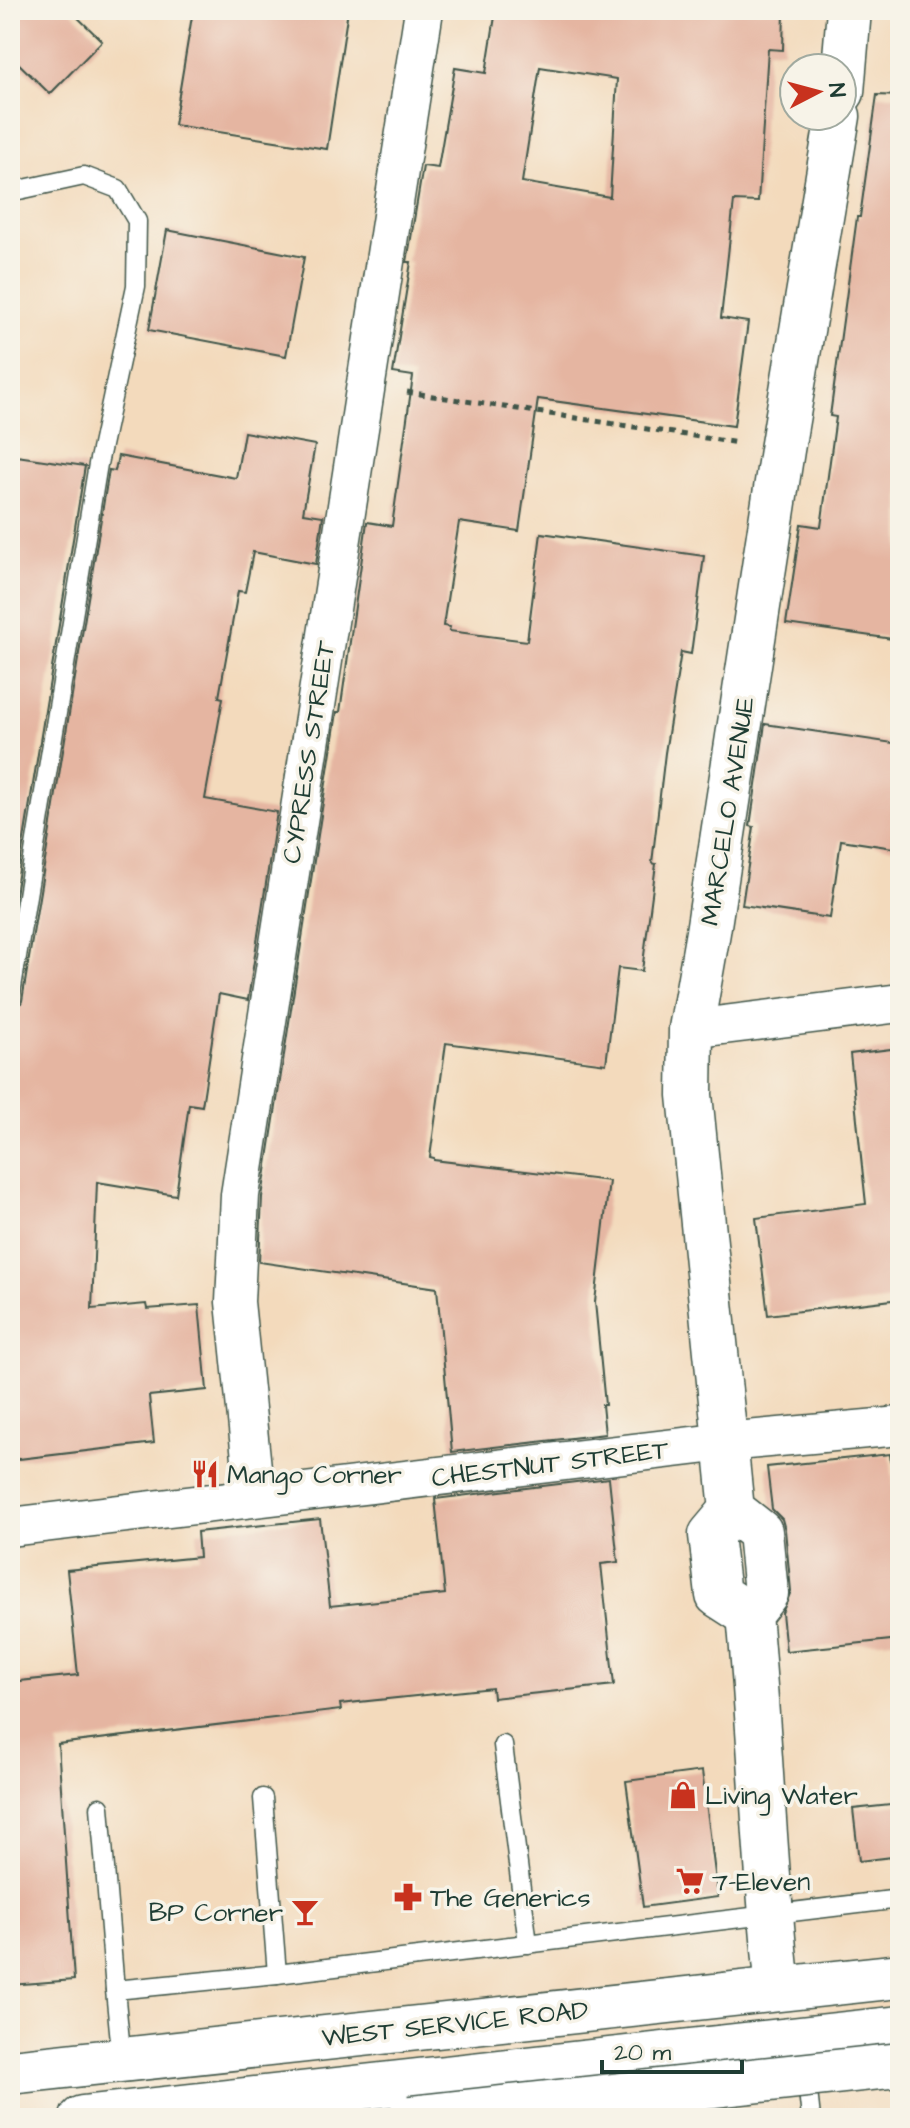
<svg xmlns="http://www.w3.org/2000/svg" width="910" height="2128" viewBox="0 0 910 2128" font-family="'Architects Daughter',sans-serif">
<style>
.building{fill:#e5b5a1;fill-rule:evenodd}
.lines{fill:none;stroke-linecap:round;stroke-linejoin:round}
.lane-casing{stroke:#3f5548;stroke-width:21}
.street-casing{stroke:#3f5548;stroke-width:41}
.secondary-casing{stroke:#3f5548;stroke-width:47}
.highway-casing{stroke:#3f5548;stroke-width:47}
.path{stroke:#3f5548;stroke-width:5;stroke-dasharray:6 6;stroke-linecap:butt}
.lane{stroke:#fff;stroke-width:18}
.street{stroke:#fff;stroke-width:38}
.secondary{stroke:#fff;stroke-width:44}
.highway{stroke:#fff;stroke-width:44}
.highway-bridge-casing{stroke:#3f5548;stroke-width:47;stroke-linecap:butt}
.highway-bridge{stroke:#fff;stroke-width:44}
.labels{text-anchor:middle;stroke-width:7;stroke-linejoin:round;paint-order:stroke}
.street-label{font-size:26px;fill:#1f3d34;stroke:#f7f3e8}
.poi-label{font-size:26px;fill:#1f3d34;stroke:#f7f3e8;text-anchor:start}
</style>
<rect width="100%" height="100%" fill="#f7f3e8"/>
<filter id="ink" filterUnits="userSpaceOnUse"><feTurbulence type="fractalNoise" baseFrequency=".0125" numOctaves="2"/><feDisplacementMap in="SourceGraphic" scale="16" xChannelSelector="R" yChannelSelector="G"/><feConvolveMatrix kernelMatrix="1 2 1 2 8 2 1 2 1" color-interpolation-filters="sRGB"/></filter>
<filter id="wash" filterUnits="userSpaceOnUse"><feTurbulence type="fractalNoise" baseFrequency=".006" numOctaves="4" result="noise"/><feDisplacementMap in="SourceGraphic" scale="32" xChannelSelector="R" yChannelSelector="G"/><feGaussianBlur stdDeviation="1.8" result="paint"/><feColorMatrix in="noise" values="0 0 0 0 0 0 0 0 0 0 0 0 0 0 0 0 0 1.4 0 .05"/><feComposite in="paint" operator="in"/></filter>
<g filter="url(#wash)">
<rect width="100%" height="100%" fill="#f3dabc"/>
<g id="blocks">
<g class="building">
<path d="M10,10H70L102,41L50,94L10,55Z"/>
<path d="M193,10H348L327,149L174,125Z"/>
<path d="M496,10H784L783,50L768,49L758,202L734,201L721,318L748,322L734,426L538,399L519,531L459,522L443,626L450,627L449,631L527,641L541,533L704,556L691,654L681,652L665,753L652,863L656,864L642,971L618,968L606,1064L446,1043L430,1157L434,1158V1160L609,1181L595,1302L605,1405H602L605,1434L452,1452L437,1288L259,1262L262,1197L337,712H340L367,522L392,526L413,376L393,373L411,262H407L423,166L438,168L455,68L486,73ZM540,67L617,79L610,197L522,182Z"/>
<path d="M877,95L900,96V640L786,624L801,524L821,527L836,417L830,416L857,217H860Z"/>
<path d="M167,230L304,257L286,356L149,330Z"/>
<path d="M244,432L315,445L303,513L323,516L316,564L253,552L245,592L238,591L219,697L223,698L205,799L277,812L248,1000L219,994L202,1106L189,1104L176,1195L97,1182L92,1309L146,1304L147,1309L199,1305L207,1390L149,1396L154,1443L10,1460V1011L19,1007L22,1001L109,470L115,471L118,456L236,478Z"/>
<path d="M10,455L85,466L10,925Z"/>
<path d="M765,724L900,744V849L841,840L830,918L742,905L754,827L750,826Z"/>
<path d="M900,1048V1299L768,1315L756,1218L866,1204L850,1054Z"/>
<path d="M890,1454L900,1547V1639L786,1651L782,1613L791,1591L785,1530L782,1519L772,1509L767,1467Z"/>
<path d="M609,1478L618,1562L601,1564L614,1685L493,1698L492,1688L340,1704L341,1710L58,1744L74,1980L10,1985V1682L78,1675L67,1570L199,1557L197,1532L320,1519L330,1606L445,1594L435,1499Z"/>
<path d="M702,1771L718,1897L643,1907L626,1781Z"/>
<path d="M900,1804V1856L859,1861L853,1809Z"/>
</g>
</g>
</g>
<g filter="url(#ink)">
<use href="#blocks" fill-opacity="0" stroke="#3f5548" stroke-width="2"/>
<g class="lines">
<defs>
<g id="lane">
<path d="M10,192L84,176L118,189L137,221L136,286L98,464L10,999"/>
<path d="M503,1745L528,1944"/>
<path d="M263,1798L277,1974"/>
<path d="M100,1807L115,1990"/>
<path d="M122,2061L115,1990L277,1974L900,1899"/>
<path d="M806,2073L811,2118"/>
</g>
<g id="street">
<path d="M691,1029L900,1003"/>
<path d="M255,1497L235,1302L240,1195L424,10"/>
<path d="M10,1527L725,1442L900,1426"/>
</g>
<g id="secondary">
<path d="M842,92L849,10"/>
<path d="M732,1510L711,1535L718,1595L749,1615"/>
<path d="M778,1988C764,1864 761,1739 749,1615L766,1593L760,1532L732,1510L690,1095L691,1029L708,932L782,450L838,116"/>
<path d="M10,2072L900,1976"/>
</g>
<path id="highway" d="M82,2118L900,2028"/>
</defs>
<use href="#lane" class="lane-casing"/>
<use href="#street" class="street-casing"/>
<use href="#secondary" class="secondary-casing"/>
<use href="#highway" class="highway-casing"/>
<path class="path" d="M407,392L738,443"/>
<use href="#lane" class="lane"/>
<use href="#street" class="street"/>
<use href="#secondary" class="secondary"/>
<use href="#highway" class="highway"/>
<defs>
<path id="highway-bridge" d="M410,2118L900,2065"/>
</defs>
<use href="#highway-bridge" class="highway-bridge-casing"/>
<use href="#highway-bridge" class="highway-bridge"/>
</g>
</g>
<defs>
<symbol id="restaurant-bare" viewBox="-9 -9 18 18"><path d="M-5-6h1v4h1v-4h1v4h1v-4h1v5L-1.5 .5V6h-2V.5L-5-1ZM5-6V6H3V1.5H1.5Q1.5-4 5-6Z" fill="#c8321e" stroke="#f7f3e8" stroke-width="2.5" paint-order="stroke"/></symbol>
<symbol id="shop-bare" viewBox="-9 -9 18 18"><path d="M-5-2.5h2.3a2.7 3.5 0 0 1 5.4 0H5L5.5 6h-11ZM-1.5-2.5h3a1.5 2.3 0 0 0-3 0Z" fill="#c8321e" stroke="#f7f3e8" stroke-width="2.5" paint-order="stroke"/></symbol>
<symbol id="supermarket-bare" viewBox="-9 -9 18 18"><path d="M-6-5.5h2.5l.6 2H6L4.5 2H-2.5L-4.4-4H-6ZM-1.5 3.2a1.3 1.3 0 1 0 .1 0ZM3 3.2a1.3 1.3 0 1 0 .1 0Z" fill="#c8321e" stroke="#f7f3e8" stroke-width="2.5" paint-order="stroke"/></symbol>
<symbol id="pharmacy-bare" viewBox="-9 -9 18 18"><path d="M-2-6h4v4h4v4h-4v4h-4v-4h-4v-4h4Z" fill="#c8321e" stroke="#f7f3e8" stroke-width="2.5" paint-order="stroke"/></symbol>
<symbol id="bar-bare" viewBox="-9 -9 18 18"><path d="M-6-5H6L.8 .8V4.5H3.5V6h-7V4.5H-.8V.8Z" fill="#c8321e" stroke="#f7f3e8" stroke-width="2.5" paint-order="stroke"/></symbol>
</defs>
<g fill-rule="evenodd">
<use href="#restaurant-bare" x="185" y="1454" width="40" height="40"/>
<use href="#shop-bare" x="663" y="1775" width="40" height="40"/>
<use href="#supermarket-bare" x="670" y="1861" width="40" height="40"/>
<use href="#pharmacy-bare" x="388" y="1877" width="40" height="40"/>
<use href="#bar-bare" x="285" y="1892" width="40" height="40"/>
</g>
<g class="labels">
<g class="street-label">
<text transform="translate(308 752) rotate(-81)" y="9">CYPRESS STREET</text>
<text transform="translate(727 811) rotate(-81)" y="9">MARCELO AVENUE</text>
<text transform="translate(550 1463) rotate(-7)" y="9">CHESTNUT STREET</text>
<text transform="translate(455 2023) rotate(-6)" y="9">WEST SERVICE ROAD</text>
</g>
<g class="poi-label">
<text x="227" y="1483">Mango Corner</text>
<text x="705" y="1804">Living Water</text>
<text x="712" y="1890">7-Eleven</text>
<text x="430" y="1906">The Generics</text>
<text x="283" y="1921" text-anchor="end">BP Corner</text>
</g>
</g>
<rect width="910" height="2128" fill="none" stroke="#f7f3e8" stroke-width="40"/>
<g transform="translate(818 92) rotate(84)"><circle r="38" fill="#f7f3e8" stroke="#a1aaa0" stroke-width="2"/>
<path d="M0-6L14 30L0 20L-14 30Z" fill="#c8321e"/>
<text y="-12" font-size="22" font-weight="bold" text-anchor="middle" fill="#1f3d34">N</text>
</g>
<path d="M602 2060v12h140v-12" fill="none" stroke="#1f3d34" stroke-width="4"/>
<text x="614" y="2060" font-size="24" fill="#1f3d34" stroke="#f7f3e8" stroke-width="6" paint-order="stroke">20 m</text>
</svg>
